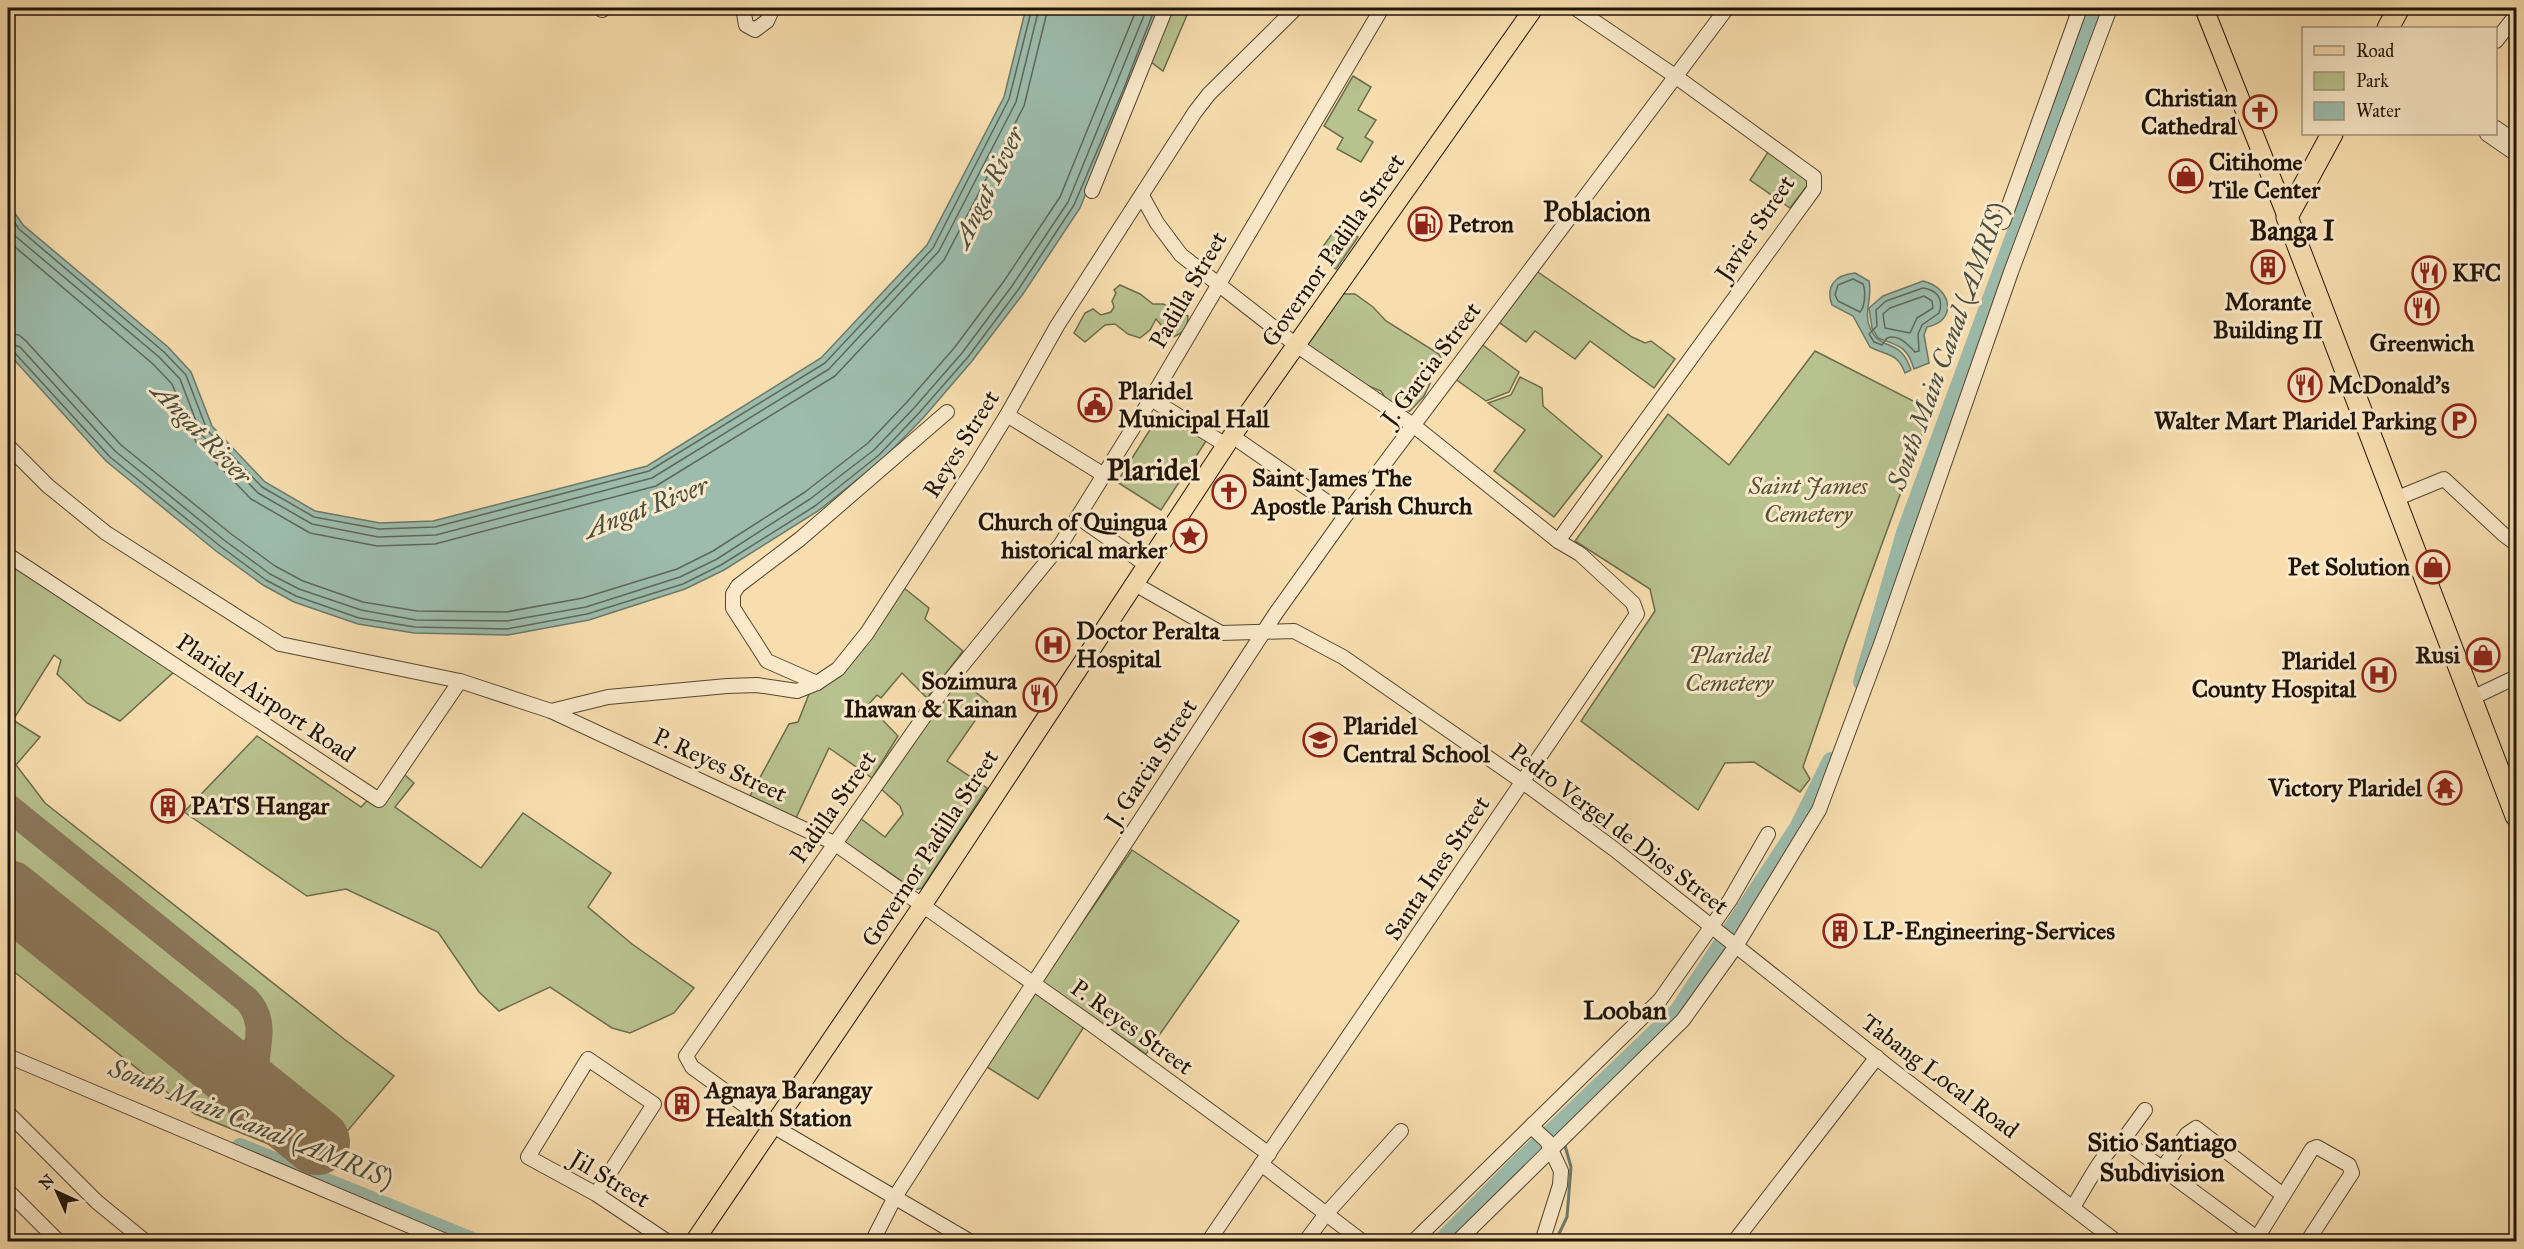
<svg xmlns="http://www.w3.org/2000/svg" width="2524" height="1249" viewBox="0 0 2524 1249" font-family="'IM FELL Great Primer',serif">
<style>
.green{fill:#b8c28f;stroke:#6c6b4c;stroke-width:1.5}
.water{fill:#9dbcad;stroke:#6b796b;stroke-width:1.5}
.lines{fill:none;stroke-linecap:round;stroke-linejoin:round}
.shore{stroke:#5e685a;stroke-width:1.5}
.stream{stroke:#6b796b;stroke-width:3}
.river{stroke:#9dbcad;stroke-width:18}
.taxiway{stroke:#8c795c;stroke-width:27}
.runway{stroke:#8c795c;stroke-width:66}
.minor-casing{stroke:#554632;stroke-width:16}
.major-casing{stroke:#1f1408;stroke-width:20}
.highway-casing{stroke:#1f1408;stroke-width:23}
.minor{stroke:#faeacb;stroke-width:14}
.major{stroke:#f8deaf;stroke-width:18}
.highway{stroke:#f8deaf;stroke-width:21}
.labels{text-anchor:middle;stroke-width:6;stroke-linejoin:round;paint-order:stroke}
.poi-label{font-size:24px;font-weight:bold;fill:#1f1408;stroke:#faeacb;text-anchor:start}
.street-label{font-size:24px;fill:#1f1408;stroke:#faeacb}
.park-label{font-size:24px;font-style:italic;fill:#555137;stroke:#faeacb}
.water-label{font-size:26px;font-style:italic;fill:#4b4f42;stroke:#faeacb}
.neighbourhood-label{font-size:26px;font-weight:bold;fill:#1f1408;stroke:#faeacb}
.quarter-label{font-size:27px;font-weight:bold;fill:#1f1408;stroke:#faeacb}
.district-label{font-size:30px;font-weight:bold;fill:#1f1408;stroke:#faeacb}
</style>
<rect width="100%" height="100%" fill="#f8deaf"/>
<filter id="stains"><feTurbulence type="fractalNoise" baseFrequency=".00333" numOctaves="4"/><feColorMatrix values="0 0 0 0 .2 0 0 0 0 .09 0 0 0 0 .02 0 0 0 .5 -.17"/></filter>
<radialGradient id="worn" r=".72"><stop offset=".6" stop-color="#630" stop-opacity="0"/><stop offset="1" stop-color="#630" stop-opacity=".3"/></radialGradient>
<g class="green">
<path d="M1161,8H1190L1163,71L1143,56Z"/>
<path d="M1353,76L1371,87L1358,110L1376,120L1365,137L1373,142L1361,162L1337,149L1343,138L1324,126Z"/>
<path d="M1770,149L1810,182L1790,208L1750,180Z"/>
<path d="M1339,224L1358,237L1336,269L1317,255Z"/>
<path d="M1535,270L1632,337L1645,343L1651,341L1675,359L1654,388L1590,341L1575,359L1535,331L1526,342L1496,320Z"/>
<path d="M1120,285L1140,294L1153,304H1163L1188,316C1188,331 1180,335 1167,339L1162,335V326L1156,319L1150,330L1140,338L1128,334L1115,324L1105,325L1085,342L1074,333L1085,313L1093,309L1101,315L1111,312L1114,307L1112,301L1116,293L1114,290Z"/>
<path d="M1341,294H1355L1373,307L1386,321L1439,354L1443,362L1435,373L1424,396L1410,411C1396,408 1388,404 1381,391C1363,384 1342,377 1332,360L1317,357L1306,349L1308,336Z"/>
<path d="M1480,343L1519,372L1509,392L1486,401L1454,378Z"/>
<path d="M1815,351L1931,410L1845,645L1803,767L1810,779L1800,792L1754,762L1725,763L1698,810L1581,721L1655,611L1650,589L1575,541L1668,414L1729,465Z"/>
<path d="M1520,377L1542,388L1543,406L1602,456L1554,517L1494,471L1525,430L1488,403L1511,395Z"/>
<path d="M1163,409L1208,438L1161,510L1117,482Z"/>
<path d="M8,561L176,670L120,721L87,703L57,674L61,660L54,655L13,720L40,737L16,765L45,803L344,1039L394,1076L344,1135L267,1072C254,1048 277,1023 257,999L8,796Z"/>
<path d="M904,588L929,608L925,619L963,651L927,698L902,673L881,698L877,695L868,705L898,736L872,778L829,748L796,818L750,796L789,724L798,722L809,694L841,673Z"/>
<path d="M959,679L988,702L947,761L987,788L922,888L915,890L843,841L860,818L885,837L903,814L900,806L880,788Z"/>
<path d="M257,736L361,807L398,769L414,783L395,807L481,868L523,813L611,873L588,907L632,944L694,988L674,1013L630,1033L612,1028L550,987L499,1011L479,992L438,932L346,889L307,896L184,812Z"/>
<path d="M8,817L246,1009L253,1021C251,1034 247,1042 235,1047L8,863Z"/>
<path d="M1132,850L1239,921L1146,1054L1042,981Z"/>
<path d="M8,922L291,1152L293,1154L195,1114L8,967Z"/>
<path d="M1036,990L1087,1022L1038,1099L987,1067Z"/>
</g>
<g class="water">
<path d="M1026,8H1161L1080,208L1023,294L972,361L924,417L883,459L818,511L724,570L685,589L589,620L508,635L414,633L358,624L294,602L263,585L216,551L106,461L8,353V203L23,225L168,347L191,372L212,426L265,482L315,511L380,523L433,521L647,466L821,358L927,245L1004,97Z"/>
<path d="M1855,273L1869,281C1873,297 1863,313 1870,328C1881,353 1900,336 1911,370L1905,373C1897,352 1887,356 1870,347L1853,316L1832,305C1825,286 1835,275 1855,273Z"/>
<path d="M1923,281C1952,288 1958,321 1927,327L1924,335L1929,363L1914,369C1907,346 1899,346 1878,338L1872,328L1869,308L1883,296Z"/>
</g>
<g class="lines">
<g class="shore">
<path d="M8,213L19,229L164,352L186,375L207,430L262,487L314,517L379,529L435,527L649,471L825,363L933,248L1009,99L1032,8"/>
<path d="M8,227L14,235L159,357L180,379L201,434L258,493L312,524L378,537L436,535L652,478L829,369L939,251L1016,102L1039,8"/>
<path d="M8,241L153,364L172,384L196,442L251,499L310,533L377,546L435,544L656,486L835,376L944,260L1024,106L1048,8"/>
<path d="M1853,279L1863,284C1866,291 1865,307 1860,312L1838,301L1835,295L1838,285Z"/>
<path d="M1923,288C1937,290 1944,299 1939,313L1922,325L1918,334L1919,351L1915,352C1907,344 1899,334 1887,338L1882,345L1874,342L1869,334L1877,326L1876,310L1886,301Z"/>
<path d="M1924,296L1932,301L1933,308L1917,318L1910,333L1885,328L1883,314L1890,308Z"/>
<path d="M8,333L19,335L26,341L121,445L230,533L275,566L303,581L363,602L417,611L506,612L583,598L677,569L713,551L805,492L868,443L907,402L955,347L1004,281L1060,197L1137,8"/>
<path d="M8,343L20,347L115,451L224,540L270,574L299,589L361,610L416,620L507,621L586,607L680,577L717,559L810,499L874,450L914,408L962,353L1012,286L1068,202L1147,8"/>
<path d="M8,350L14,352L110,457L220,546L266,580L296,596L359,618L415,627L507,629L587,614L683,584L721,565L815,506L879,455L919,413L968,357L1018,290L1074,205L1124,88L1155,8"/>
</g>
<g class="stream">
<path d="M1559,1125L1561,1133"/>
<path d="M1555,1242L1567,1217L1571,1167L1564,1142"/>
</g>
<g class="river">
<path d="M1862,682L1905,533L2028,199L2048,132L2098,8"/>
<path d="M240,1147L475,1242"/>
<path d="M1441,1242L1516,1166L1679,1010L1798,828L1831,761"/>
</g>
<g class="taxiway">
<path d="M8,807L247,1000C264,1018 259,1038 256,1060"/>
<path d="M219,1063L256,1060L261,1097"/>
</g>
<path class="runway" d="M8,893L317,1142"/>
<defs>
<g id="minor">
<path d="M743,8L746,25L755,30L767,21L773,8"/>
<path d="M602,10L605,8"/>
<path d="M2496,41L2516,15"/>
<path d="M2496,128L2516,142"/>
<path d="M2487,134L2516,154"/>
<path d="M1092,191L1166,8"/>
<path d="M1142,196L1157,223L1181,255L1296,345L1413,425L1558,541L1580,554L1633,603L1637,614L1208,1242"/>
<path d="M2003,222L2080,8"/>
<path d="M1151,399L1226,445"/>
<path d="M1007,415L1104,475"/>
<path d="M1232,436L1346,515"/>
<path d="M8,446L48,486L106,533L280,644L460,681L551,711L834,843L1091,1024L1269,1154"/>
<path d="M2395,499L2444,479L2503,534L2516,544"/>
<path d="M1078,517L1145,564"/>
<path d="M1558,541L1814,189V177L1675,76L1575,8"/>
<path d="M8,555L379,800L460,681"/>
<path d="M1133,583L1221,633L1294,631L1343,657L1523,782L1614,849L1891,1069L2117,1242"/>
<path d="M817,683L767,661L733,608V594L738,586L800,539L947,412"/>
<path d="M2472,698L2516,677"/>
<path d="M551,711L608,697L727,686L757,685L797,691L817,683L838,669L867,633L975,467L1007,415L1057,326L1195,112L1209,94L1296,8"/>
<path d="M8,1056L448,1242"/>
<path d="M8,1113L97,1202L146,1242"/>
<path d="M1533,1124L1534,1129L1547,1141L1561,1171L1560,1185L1542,1242"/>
<path d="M2121,1143L2145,1110"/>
<path d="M1261,1164L1363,1242"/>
<path d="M2162,1169L2187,1134L2196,1128L2283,1195"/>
<path d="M8,1191L59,1242"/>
<path d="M596,1194L654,1104L588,1059L528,1157L596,1194L668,1242"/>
<path d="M2073,1207C2082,1193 2103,1153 2115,1145C2119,1142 2124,1143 2129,1144L2262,1242"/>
<path d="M2257,1238L2312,1149L2317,1147L2349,1165L2352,1173L2307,1242"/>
<path d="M872,1242L895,1197L961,1094L1276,613L1346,515L1727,8"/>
<path d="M971,1242L773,1126L692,1067L686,1056L947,684L1061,544L1151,399L1382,8"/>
<path d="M1305,1242L1326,1214L1401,1131"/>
<path d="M1413,1242L1660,1000L1730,900L1768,834"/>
<path d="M1457,1242L1683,1020L1736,946L1819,810L1881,644L2011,272L2110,8"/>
<path d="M1734,1242L1877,1057"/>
</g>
<g id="major">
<path d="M2204,8L2287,217"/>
<path d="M694,1242L922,906L1232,436L1534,8"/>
</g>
<g id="highway">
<path d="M2388,28L2399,8"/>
<path d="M2332,134L2287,217L2516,816"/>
</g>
</defs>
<use href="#minor" class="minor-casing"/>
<use href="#major" class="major-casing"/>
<use href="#highway" class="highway-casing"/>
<use href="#minor" class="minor"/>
<use href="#major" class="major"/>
<use href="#highway" class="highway"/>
</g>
<defs>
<symbol id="church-ring" viewBox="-11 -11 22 22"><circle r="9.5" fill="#faeacb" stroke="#8f2418" stroke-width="1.5"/><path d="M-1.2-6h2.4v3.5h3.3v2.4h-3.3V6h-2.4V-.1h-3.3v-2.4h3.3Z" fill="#8f2418"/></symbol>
<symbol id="shop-ring" viewBox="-11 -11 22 22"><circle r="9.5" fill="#faeacb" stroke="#8f2418" stroke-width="1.5"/><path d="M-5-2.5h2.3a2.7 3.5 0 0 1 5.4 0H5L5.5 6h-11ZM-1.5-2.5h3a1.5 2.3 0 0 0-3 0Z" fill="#8f2418"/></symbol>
<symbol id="fuel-ring" viewBox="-11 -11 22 22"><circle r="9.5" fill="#faeacb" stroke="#8f2418" stroke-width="1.5"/><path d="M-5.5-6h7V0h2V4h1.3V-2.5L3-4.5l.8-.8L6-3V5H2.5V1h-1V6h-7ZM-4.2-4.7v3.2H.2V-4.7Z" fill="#8f2418"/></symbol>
<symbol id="building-ring" viewBox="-11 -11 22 22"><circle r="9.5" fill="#faeacb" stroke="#8f2418" stroke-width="1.5"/><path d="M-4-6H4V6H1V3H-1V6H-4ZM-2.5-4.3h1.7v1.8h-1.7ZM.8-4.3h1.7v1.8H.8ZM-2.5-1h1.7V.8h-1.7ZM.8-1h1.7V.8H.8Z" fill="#8f2418"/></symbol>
<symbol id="restaurant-ring" viewBox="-11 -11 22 22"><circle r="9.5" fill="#faeacb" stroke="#8f2418" stroke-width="1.5"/><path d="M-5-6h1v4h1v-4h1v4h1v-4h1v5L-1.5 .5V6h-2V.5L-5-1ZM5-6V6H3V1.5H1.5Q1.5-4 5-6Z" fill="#8f2418"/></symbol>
<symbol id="civic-ring" viewBox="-11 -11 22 22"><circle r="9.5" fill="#faeacb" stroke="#8f2418" stroke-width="1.5"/><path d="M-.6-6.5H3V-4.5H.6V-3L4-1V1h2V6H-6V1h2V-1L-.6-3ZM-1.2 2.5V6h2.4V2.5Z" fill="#8f2418"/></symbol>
<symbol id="parking-ring" viewBox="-11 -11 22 22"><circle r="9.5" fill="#faeacb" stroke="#8f2418" stroke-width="1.5"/><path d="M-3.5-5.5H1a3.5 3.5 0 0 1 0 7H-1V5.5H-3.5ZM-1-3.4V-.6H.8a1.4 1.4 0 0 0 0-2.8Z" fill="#8f2418"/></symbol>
<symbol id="sight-ring" viewBox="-11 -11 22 22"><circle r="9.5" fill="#faeacb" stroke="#8f2418" stroke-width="1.5"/><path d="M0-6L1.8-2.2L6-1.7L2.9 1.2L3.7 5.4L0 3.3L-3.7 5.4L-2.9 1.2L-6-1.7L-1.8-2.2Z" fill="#8f2418"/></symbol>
<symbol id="hospital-ring" viewBox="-11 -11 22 22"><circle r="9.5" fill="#faeacb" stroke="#8f2418" stroke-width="1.5"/><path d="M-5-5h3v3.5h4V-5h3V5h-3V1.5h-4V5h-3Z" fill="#8f2418"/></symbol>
<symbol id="school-ring" viewBox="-11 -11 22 22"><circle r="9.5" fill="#faeacb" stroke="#8f2418" stroke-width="1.5"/><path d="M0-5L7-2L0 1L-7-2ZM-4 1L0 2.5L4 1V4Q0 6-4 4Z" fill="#8f2418"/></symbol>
<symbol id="temple-ring" viewBox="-11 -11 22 22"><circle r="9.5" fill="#faeacb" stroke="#8f2418" stroke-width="1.5"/><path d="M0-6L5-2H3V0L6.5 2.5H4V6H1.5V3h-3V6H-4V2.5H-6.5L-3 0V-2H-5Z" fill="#8f2418"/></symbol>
</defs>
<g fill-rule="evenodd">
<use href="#church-ring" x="2241" y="93" width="38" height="38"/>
<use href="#shop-ring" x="2167" y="157" width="38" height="38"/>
<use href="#fuel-ring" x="1406" y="205" width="38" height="38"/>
<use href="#building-ring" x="2249" y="248" width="38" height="38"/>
<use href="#restaurant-ring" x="2410" y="254" width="38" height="38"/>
<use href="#restaurant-ring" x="2403" y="289" width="38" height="38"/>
<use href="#restaurant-ring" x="2286" y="366" width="38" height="38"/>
<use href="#civic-ring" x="1076" y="386" width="38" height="38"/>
<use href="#parking-ring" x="2440" y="402" width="38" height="38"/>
<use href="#church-ring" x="1210" y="473" width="38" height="38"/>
<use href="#sight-ring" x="1171" y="517" width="38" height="38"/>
<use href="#shop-ring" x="2414" y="548" width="38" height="38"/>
<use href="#hospital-ring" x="1034" y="626" width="38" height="38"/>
<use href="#shop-ring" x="2464" y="636" width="38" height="38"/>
<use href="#hospital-ring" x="2360" y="656" width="38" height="38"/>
<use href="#restaurant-ring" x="1021" y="676" width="38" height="38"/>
<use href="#school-ring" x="1301" y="721" width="38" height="38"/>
<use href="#temple-ring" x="2426" y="769" width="38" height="38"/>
<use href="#building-ring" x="149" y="787" width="38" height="38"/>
<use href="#building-ring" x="1821" y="912" width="38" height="38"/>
<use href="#building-ring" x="663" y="1085" width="38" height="38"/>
</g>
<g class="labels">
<g class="poi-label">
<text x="2237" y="106" text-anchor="end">Christian<tspan x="2237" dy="28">Cathedral</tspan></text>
<text x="2209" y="170">Citihome<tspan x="2209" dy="28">Tile Center</tspan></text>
<text x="1448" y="232">Petron</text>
<text x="2452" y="281">KFC</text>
<text x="2268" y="310" text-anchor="middle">Morante<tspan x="2268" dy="28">Building II</tspan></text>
<text x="2422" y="351" text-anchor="middle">Greenwich</text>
<text x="2328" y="393">McDonald's</text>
<text x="1118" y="399">Plaridel<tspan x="1118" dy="28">Municipal Hall</tspan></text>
<text x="2436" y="429" text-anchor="end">Walter Mart Plaridel Parking</text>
<text x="1252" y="486">Saint James The<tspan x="1252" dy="28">Apostle Parish Church</tspan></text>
<text x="1167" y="530" text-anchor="end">Church of Quingua<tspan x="1167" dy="28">historical marker</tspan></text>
<text x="2410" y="575" text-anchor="end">Pet Solution</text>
<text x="1076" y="639">Doctor Peralta<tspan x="1076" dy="28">Hospital</tspan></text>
<text x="2460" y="663" text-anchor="end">Rusi</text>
<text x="2356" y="669" text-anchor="end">Plaridel<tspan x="2356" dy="28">County Hospital</tspan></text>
<text x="1017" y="689" text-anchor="end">Sozimura<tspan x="1017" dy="28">Ihawan &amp; Kainan</tspan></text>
<text x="1343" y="734">Plaridel<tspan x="1343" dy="28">Central School</tspan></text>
<text x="2422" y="796" text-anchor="end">Victory Plaridel</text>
<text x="191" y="814">PATS Hangar</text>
<text x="1863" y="939">LP-Engineering-Services</text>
<text x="705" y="1098">Agnaya Barangay<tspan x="705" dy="28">Health Station</tspan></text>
</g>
<g class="street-label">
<text transform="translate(1755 228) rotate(-56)" y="8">Javier Street</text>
<text transform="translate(1333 250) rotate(-55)" y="8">Governor Padilla Street</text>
<text transform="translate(1188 290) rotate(-60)" y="8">Padilla Street</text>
<text transform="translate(1431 364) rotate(-53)" y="8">J. Garcia Street</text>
<text transform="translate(961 444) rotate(-58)" y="8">Reyes Street</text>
<text transform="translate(266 698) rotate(34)" y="8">Plaridel Airport Road</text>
<text transform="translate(1151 763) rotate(-57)" y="8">J. Garcia Street</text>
<text transform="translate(720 765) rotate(25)" y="8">P. Reyes Street</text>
<text transform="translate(833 807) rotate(-55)" y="8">Padilla Street</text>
<text transform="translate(1619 829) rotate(37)" y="8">Pedro Vergel de Dios Street</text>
<text transform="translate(930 848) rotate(-57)" y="8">Governor Padilla Street</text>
<text transform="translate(1437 868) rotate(-56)" y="8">Santa Ines Street</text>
<text transform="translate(1132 1027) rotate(36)" y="8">P. Reyes Street</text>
<text transform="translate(1940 1076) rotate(37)" y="8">Tabang Local Road</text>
<text transform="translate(610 1179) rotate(31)" y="8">Jil Street</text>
</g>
<g class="park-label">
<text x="1808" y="494">Saint James<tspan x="1808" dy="28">Cemetery</tspan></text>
<text x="1729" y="663">Plaridel<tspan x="1729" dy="28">Cemetery</tspan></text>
</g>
<g class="water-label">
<text transform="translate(988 187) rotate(-64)" y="9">Angat River</text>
<text transform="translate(1947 346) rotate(-70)" y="9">South Main Canal (AMRIS)</text>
<text transform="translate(202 433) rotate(46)" y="9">Angat River</text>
<text transform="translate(646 507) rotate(-21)" y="9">Angat River</text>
<text transform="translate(251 1123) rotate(22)" y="9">South Main Canal (AMRIS)</text>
</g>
<g class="neighbourhood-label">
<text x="1625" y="1019">Looban</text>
<text x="2162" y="1151">Sitio Santiago<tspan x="2162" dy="30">Subdivision</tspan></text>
</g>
<g class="quarter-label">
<text x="1597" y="221">Poblacion</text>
<text x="2292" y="240">Banga I</text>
</g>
<g class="district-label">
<text x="1153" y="480">Plaridel</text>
</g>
</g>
<rect width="2524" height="1249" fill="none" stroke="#f8deaf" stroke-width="30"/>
<rect x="9" y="9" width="2506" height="1231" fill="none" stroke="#1f1408" stroke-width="3"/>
<rect x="15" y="15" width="2494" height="1219" fill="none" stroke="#1f1408" stroke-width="1.5"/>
<rect x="2302" y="27" width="195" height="108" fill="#faeacb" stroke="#a2947d" stroke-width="1.5"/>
<rect x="2314" y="46" width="30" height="9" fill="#f8deaf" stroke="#a2947d" stroke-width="1.5"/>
<text x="2356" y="57" font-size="18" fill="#1f1408">Road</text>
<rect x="2314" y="72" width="30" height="18" fill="#b8c28f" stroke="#a2947d" stroke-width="1.5"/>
<text x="2356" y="87" font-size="18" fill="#1f1408">Park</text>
<rect x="2314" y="102" width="30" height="18" fill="#9dbcad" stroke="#a2947d" stroke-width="1.5"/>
<text x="2356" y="117" font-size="18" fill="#1f1408">Water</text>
<g transform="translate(57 1192) rotate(315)" stroke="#faeacb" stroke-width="4.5" paint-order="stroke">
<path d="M0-4.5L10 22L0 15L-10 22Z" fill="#1f1408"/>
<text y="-9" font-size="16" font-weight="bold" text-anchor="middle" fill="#1f1408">N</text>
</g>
<rect width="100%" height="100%" filter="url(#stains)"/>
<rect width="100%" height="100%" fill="url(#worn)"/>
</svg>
